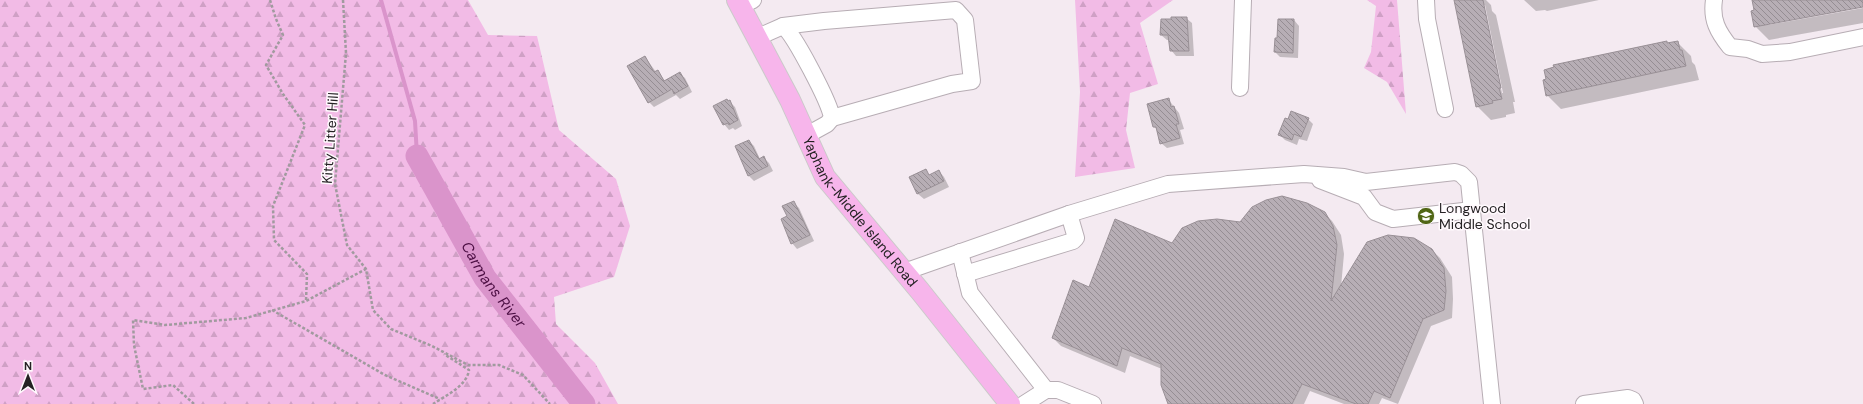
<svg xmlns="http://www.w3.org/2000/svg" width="1863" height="404" viewBox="0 0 1863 404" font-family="'DM Sans',sans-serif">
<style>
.forest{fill:url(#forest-firs)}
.shadow{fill:#0003;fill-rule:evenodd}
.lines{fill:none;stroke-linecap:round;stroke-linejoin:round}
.stream{stroke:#da94cb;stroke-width:4}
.river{stroke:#da94cb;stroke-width:23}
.building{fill:url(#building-back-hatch);stroke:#999096}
.minor-casing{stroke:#b7adb4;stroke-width:18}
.major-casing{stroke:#cbcaca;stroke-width:22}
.path{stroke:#a19a9f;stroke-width:2.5;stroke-dasharray:3 2;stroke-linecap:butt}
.minor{stroke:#fff;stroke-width:16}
.major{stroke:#f7b5eb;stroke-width:20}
.labels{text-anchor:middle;stroke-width:3;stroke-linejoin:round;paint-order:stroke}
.street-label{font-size:14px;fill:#252224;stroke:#fff9fd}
.poi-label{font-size:14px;fill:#252224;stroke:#fff9fd;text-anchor:start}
.water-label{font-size:15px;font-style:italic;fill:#4c0e43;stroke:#fff9fd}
</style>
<defs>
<pattern id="forest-firs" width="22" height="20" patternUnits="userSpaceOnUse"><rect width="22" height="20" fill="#f2bbe6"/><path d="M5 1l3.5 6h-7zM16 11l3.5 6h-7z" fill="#cfa0c5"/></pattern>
<pattern id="building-back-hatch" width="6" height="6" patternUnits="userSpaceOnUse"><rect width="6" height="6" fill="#b7aeb5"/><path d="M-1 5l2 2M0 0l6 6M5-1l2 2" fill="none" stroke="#958d93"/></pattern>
</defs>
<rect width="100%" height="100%" fill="#f4eaf1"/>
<g class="forest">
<path d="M0,0H468L488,35L537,36L559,130L616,179L630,226L614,277L554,297L556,324L595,363L618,404H0Z"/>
<path d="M1075,0H1173L1140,23L1158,84L1130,93L1126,130L1135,168L1075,177L1080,92Z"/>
<path d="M1367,0H1397L1406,114L1387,82L1364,68L1371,52L1376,6Z"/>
</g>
<g class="shadow">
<path d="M1455,0H1486L1491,5L1492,11L1496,15L1515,102H1513L1515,113L1506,115V117L1491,120L1477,106ZM1483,5H1485L1503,93H1502Z"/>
<path d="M1524,0H1599L1547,11L1545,10L1536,11Z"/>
<path d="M1758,0H1863V6L1768,23V25L1863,8V23L1769,40L1755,26Z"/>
<path d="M1186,18L1192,23L1194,56H1176L1171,50L1170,40H1167L1161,35Z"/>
<path d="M1294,20L1299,26L1298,58L1280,57L1275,52L1278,39Z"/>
<path d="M1667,42L1669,44L1677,42L1691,56L1692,62L1695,65L1699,80L1561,109L1547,95Z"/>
<path d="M645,57L656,72L658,71L665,81L679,73L685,78L692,92L680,99L676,95L654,107L649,102Z"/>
<path d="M1168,99L1179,113L1184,129L1180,130L1184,144L1167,148L1161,143L1158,130L1154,127Z"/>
<path d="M729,101L735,107L742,126L735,130L733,128L729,130L724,124Z"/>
<path d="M1308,119L1313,124L1307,141L1299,139L1297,145L1285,140L1280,135L1289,120Z"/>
<path d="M749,141L754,146L760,159L764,158L769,163L773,171L754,181L748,175Z"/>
<path d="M925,171L930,176L939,171L944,177L949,187L924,199L918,194L911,178Z"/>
<path d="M793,202L799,208L814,241L797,249L792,243L788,217Z"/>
<path d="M1324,213L1332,221L1341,235L1344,254L1341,287L1431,249L1440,258L1452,277L1453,299L1452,318L1431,326L1398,404L1382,398L1379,404H1344L1310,391L1304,404H1170L1162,369L1130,356L1125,373L1061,346L1053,338L1089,288L1172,245L1241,223Z"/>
</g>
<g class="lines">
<path class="stream" d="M381,0L415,121L417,156"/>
<path class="river" id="s1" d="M417,156L485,278L584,404"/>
</g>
<g class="building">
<path d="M1454,0H1483L1501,88H1499L1502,99L1492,101L1493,103L1476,107Z"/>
<path d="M1752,0H1863V7L1754,27L1751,11L1754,10Z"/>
<path d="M1171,17H1187L1189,51H1170L1168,35H1160L1161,19H1171Z"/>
<path d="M1278,19H1294L1293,53L1274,52L1275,38H1277Z"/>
<path d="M1667,41V43L1678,41L1680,50H1682L1686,66L1546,96L1543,80L1546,79L1544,70L1554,67L1553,65Z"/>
<path d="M645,56L654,72L658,70L664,81L680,72L688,86L674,94L672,89L648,103L627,66Z"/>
<path d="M1169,98L1171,107L1174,106L1175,110L1179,124H1176L1180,138L1160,144L1156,127H1153L1147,104Z"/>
<path d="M727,99L728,101L730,100L738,120L729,125L728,123L723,125L713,106Z"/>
<path d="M1291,111L1309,118L1301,137L1294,134L1292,140L1278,135L1285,118L1288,119Z"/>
<path d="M749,140L759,159L764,156L768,166L748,176L735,146Z"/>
<path d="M926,169L929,175L939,170L944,181L917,194L909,177Z"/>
<path d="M1282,196L1307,203L1325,212L1333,226L1337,245L1331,301L1367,242L1388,235L1414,238L1432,249L1444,268L1446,291L1444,310L1423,319L1390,398L1374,391L1368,404H1356L1302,384L1292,404H1168L1161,385V364L1122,348L1117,366L1052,338L1073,280L1089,287L1115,219L1172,243L1182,228L1198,221L1217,219L1240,222L1252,207L1266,200Z"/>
<path d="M794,201L810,235L791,244L781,219L787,216L782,206Z"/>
</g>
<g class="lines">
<defs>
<g id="minor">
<path d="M1426,0L1427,19L1445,109"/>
<path d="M1714,0C1711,20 1718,32 1730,47L1748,49L1762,54L1790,52L1863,37"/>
<path d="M740,6L753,0"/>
<path d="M783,26L824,21L956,10L965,20L972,81L952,84L832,118"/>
<path d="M758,37L783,26C794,34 830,103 832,118L827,124L807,135"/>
<path d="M1240,88L1243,0"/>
<path d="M1320,180L1364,197L1375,212L1393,219L1472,210"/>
<path d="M960,252L970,293L1046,390"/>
<path d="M904,272L1069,214L1168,184L1304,174L1344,177L1366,182L1455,172L1461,174L1469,182L1492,404"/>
<path d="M965,274L1073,241L1076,238L1069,214"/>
<path d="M1024,404L1046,390H1058L1093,404"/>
<path d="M1584,404L1628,398L1633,400L1635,404"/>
</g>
<g id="major">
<path id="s2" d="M737,0L790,100L825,177L920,291L1010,404"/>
</g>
</defs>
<use href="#minor" class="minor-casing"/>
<use href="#major" class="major-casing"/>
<g class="path">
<path d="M270,0L276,19L283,35L266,65L283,94L305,125L273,206L274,240L307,274L306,301"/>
<path d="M343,0L346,53L335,184L347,245L366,269"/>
<path d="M272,310L385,375L440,399"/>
<path d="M194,404L173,385L143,389L134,345L133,320L165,325L246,318L306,301L366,269L373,310L391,329L432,346L468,365H499L523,375L550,404"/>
<path d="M433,404C445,396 467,386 469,370L444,354"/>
</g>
<use href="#minor" class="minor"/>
<use href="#major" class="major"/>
</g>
<defs>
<symbol id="school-disc" viewBox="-11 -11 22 22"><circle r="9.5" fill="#506615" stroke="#fff9fd"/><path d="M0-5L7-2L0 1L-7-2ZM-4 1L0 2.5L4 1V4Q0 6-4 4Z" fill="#fff"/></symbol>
</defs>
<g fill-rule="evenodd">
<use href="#school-disc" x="1416" y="206" width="20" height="20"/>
</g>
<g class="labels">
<g class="street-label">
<text transform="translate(330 138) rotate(-86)" y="5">Kitty Litter Hill</text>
<text dy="5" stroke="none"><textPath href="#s2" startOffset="246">Yaphank-Middle Island Road</textPath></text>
</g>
<g class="poi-label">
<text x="1439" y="213">Longwood<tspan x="1439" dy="16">Middle School</tspan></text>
</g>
<g class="water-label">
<text dy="5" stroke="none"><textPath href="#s1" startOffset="150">Carmans River</textPath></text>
</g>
</g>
<g transform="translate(28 376)" stroke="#fff9fd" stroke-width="3" paint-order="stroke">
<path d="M0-3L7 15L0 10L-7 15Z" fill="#252224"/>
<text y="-6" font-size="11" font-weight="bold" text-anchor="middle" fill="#252224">N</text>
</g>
</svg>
